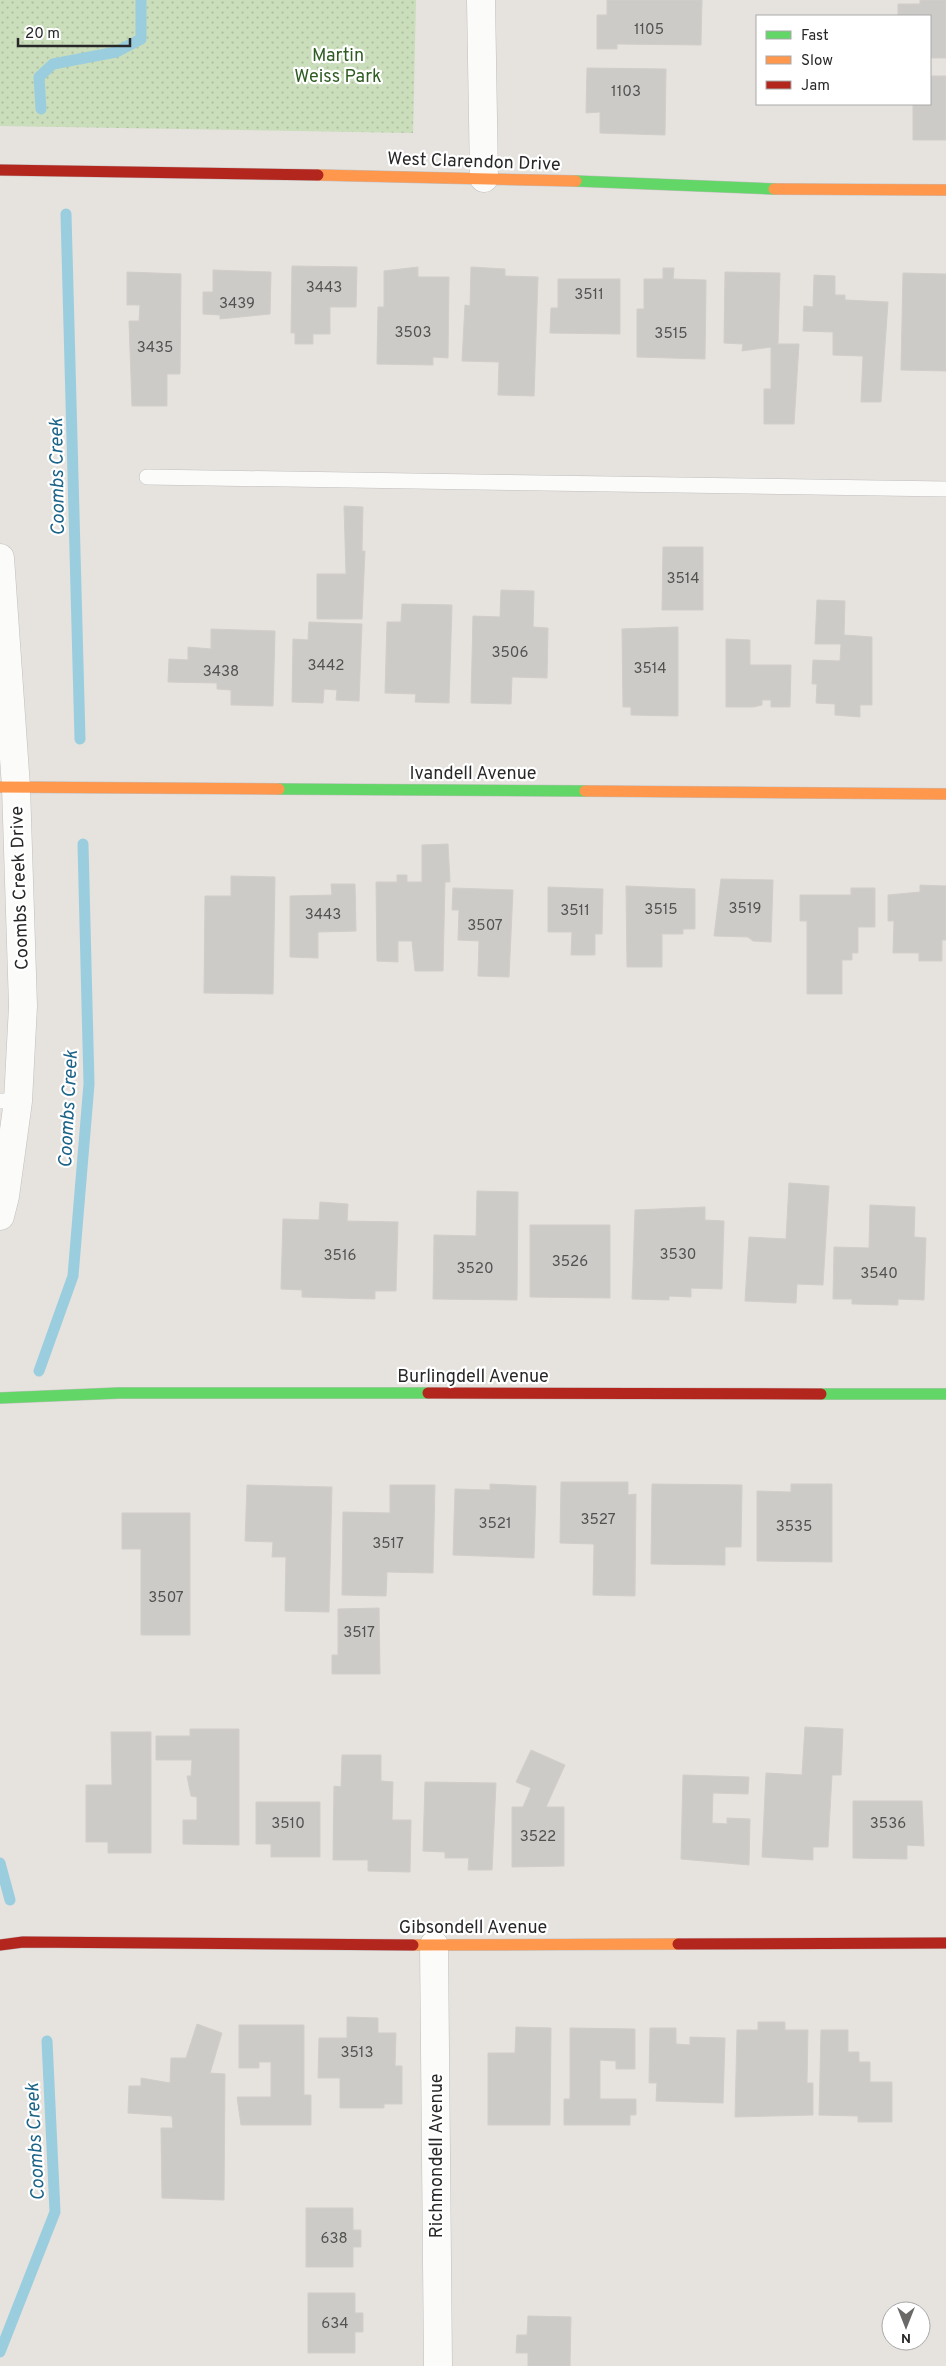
<svg xmlns="http://www.w3.org/2000/svg" width="946" height="2366" viewBox="0 0 946 2366" font-family="Overpass,sans-serif">
<style>
.park{fill:url(#park-dots)}
.lines{fill:none;stroke-linecap:round;stroke-linejoin:round}
.stream{stroke:#9acedf;stroke-width:11}
.building{fill:#cdcbc8;stroke:#d1ceca}
.lane-casing{stroke:#c0bfbf;stroke-width:16}
.street-casing{stroke:#c0bfbf;stroke-width:29}
.fast-casing{stroke:#c0bfbf;stroke-width:12}
.slow-casing{stroke:#c0bfbf;stroke-width:12}
.jam-casing{stroke:#c0bfbf;stroke-width:12}
.lane{stroke:#fbfbfa;stroke-width:15}
.street{stroke:#fbfbfa;stroke-width:28}
.fast{stroke:#63d668;stroke-width:11}
.slow{stroke:#ff974d;stroke-width:11}
.jam{stroke:#b3261e;stroke-width:11}
.labels{text-anchor:middle;stroke-width:4.5;stroke-linejoin:round;paint-order:stroke}
.number-label{font-size:15px;fill:#525251}
.park-label{font-size:18px;fill:#2e5c21;stroke:#fff}
.street-label{font-size:18px;fill:#282828;stroke:#fff}
.water-label{font-size:19px;font-style:italic;fill:#1c6488;stroke:#fff}
</style>
<defs>
<pattern id="park-dots" width="8" height="8" patternUnits="userSpaceOnUse" patternTransform="scale(1.25)"><rect width="8" height="8" fill="#cadebb"/><path d="M2 2h.1M6 6h.1" fill="none" stroke="#aebea1" stroke-width="1.8" stroke-linecap="round"/></pattern>
</defs>
<rect width="100%" height="100%" fill="#e6e2de"/>
<path class="park" d="M0,0H416L413,133L0,126Z"/>
<g class="lines">
<g class="stream">
<path d="M41,109L39,77L53,64L116,52L141,39V0"/>
<path d="M66,214L80,739"/>
<path d="M39,1371L73,1276L89,1084L83,844"/>
<path d="M0,1863L10,1900"/>
<path d="M0,2352L55,2212L47,2041"/>
</g>
</g>
<g class="building">
<path d="M607,0H702L701,45L617,44V49H597V15H607Z"/>
<path d="M920,0H946V58H930V16H898V4H920Z"/>
<path d="M587,68L666,69L665,135L600,133V112L586,113Z"/>
<path d="M930,76H946V140H913V104H930Z"/>
<path d="M292,266L357,267L356,307H330V334H313V344H295V333H291Z"/>
<path d="M418,267V277H449L448,358L433,357V365L377,364L378,307H384V271Z"/>
<path d="M471,267L505,269V276L538,277L534,396L498,395L499,362L462,361L465,305L470,306Z"/>
<path d="M663,268H674L673,279L706,280L705,359L637,357V309H644V279H663Z"/>
<path d="M213,270L271,272L270,314L220,319V315L203,314V292H213Z"/>
<path d="M127,272L181,274L180,374H167V406H132L129,321H139L140,305H127Z"/>
<path d="M725,272L780,273L778,344H799L794,424H764V389H771V347L742,351L743,344L724,343Z"/>
<path d="M903,273L946,274V371L901,370Z"/>
<path d="M814,275L835,276V295H845V300L888,302L881,402H861L863,356L833,355V332L803,331L804,306L813,307Z"/>
<path d="M558,279H620V334L550,333L551,308H558Z"/>
<path d="M344,506L363,507L362,551H365L362,619H317V574H346Z"/>
<path d="M663,547H703V610H662Z"/>
<path d="M501,590L534,591L533,627L548,628L547,678L512,677L511,704L471,703L473,616L500,617Z"/>
<path d="M817,600L845,601L844,635L872,637V705H860V717L835,715V704L816,703L817,684H812L813,660L840,661L841,644H815Z"/>
<path d="M402,604L452,605L449,703L415,702L416,694L385,693L387,622H401Z"/>
<path d="M309,622L362,624L359,701L336,700L337,690L324,689L323,703L292,702L293,639L308,640Z"/>
<path d="M678,627V716L631,715V707H623L622,629Z"/>
<path d="M211,629L275,631L273,706L231,705V690L217,689V683L168,682L169,659L188,660V647L211,649Z"/>
<path d="M726,639L750,640V665H791L790,707H771V700H762V705L753,707H726Z"/>
<path d="M448,844L450,882H445L443,971H415L412,941H398V962L377,961L376,882H397V875H407V882H422V845Z"/>
<path d="M231,876L275,877L273,994L204,993L205,896H231Z"/>
<path d="M721,879L773,880L771,942L753,941L748,937L714,936Z"/>
<path d="M331,884H355L356,931L318,932V958L290,957V896L332,895Z"/>
<path d="M920,885L946,886V940H942V961H919V953H893L894,921H888V895L920,892Z"/>
<path d="M626,886L695,889V929H683V934H662V967H627Z"/>
<path d="M548,887L603,889L602,934H595V955H571L572,932H548Z"/>
<path d="M453,888L513,890L509,977L478,976L479,941L458,940L459,910H452Z"/>
<path d="M851,888H875V927H858V953H852V960H842V994H807V921H800V895H851Z"/>
<path d="M789,1183L829,1186L823,1285L797,1284L796,1303L745,1301L749,1237L786,1239Z"/>
<path d="M477,1191L518,1192L517,1300L433,1299L434,1235L476,1236Z"/>
<path d="M320,1202L348,1204L347,1221L398,1222L396,1291H375V1299L302,1297V1290L281,1289L283,1219L319,1220Z"/>
<path d="M870,1205L915,1207L914,1237L926,1238L924,1300L898,1299V1305L852,1304V1299H833L834,1247L869,1248Z"/>
<path d="M705,1207V1220L724,1221L722,1289L691,1288V1297L669,1296V1300L632,1299L635,1210Z"/>
<path d="M530,1225H610V1298L530,1297Z"/>
<path d="M561,1482H628V1495L636,1494L635,1596L593,1595L594,1544L560,1543Z"/>
<path d="M490,1484L536,1486L534,1558L453,1555L455,1489L490,1490Z"/>
<path d="M652,1484L742,1485L741,1547H725V1565L651,1564Z"/>
<path d="M791,1484H832V1562L757,1561V1491L791,1492Z"/>
<path d="M247,1485L332,1487L329,1612L285,1611L286,1557H272L273,1542L245,1541Z"/>
<path d="M390,1485H435L433,1573L387,1572L386,1596L342,1595L343,1512L390,1513Z"/>
<path d="M122,1513H190V1635H141V1549H122Z"/>
<path d="M379,1608L380,1674H332V1655H338V1609Z"/>
<path d="M805,1727L843,1729L841,1775H832L828,1847H813V1860L762,1857L766,1773L802,1775Z"/>
<path d="M190,1729H239V1845L183,1844V1820H197V1797L191,1796L187,1776H191L192,1760H156V1736H190Z"/>
<path d="M111,1732H151V1853H108V1842H86V1785H112Z"/>
<path d="M531,1750L565,1765L546,1807H564V1866L512,1867V1807H523L531,1788L516,1782Z"/>
<path d="M342,1755H381V1781L393,1782L392,1820H411L410,1872L368,1871V1860H333L334,1786L341,1787Z"/>
<path d="M683,1775L749,1777L748,1794L713,1793L712,1823L727,1824V1818L750,1819L749,1865L681,1859Z"/>
<path d="M425,1782L496,1783L492,1870H468L469,1858H445V1852L423,1851Z"/>
<path d="M853,1801H922L924,1846L907,1845V1859L853,1858Z"/>
<path d="M256,1802H320V1857H271V1844H256Z"/>
<path d="M347,2017L378,2018V2033H396L395,2066H402V2104H384V2108H340V2078H318L319,2038H347Z"/>
<path d="M758,2022H785V2030H808L807,2083H813V2115L735,2117L737,2030H758Z"/>
<path d="M197,2024L222,2033L210,2073L225,2074L224,2200L162,2198L161,2128H173L172,2116L128,2113L129,2086H141V2078L170,2083L171,2058H186Z"/>
<path d="M239,2025H304V2095H311V2125H241L237,2097H271V2062H259V2068H239Z"/>
<path d="M516,2027L551,2028L550,2125H488V2053H515Z"/>
<path d="M570,2028L635,2029V2069H616V2061L600,2060V2099H636V2115H630V2125H564V2099H570Z"/>
<path d="M650,2028H676V2044L690,2045V2037L725,2038L723,2103L656,2101L657,2083H649Z"/>
<path d="M821,2030H848V2052H859V2062H870V2082H892V2122H858V2116L819,2115Z"/>
<path d="M306,2208H353V2230H361V2247H353V2267H306Z"/>
<path d="M308,2293H355V2313H363V2332H355V2353H308Z"/>
<path d="M528,2316L571,2317L570,2366H528V2353H516L517,2335H527Z"/>
</g>
<g class="lines">
<defs>
<g id="lane">
<path d="M147,477L946,489"/>
<path d="M0,1101H18"/>
</g>
<g id="street">
<path d="M481,0L484,178"/>
<path d="M0,558L16,787L23,1006L18,1101L5,1196L0,1216"/>
<path d="M434,1945L438,2366"/>
</g>
<g id="fast">
<path d="M576,181L774,189"/>
<path d="M279,789L585,791"/>
<path d="M821,1394H946"/>
<path d="M0,1398L119,1393H428"/>
</g>
<g id="slow">
<path d="M318,175L576,181"/>
<path d="M774,189L946,190"/>
<path d="M0,787L279,789"/>
<path d="M585,791L946,794"/>
<path d="M413,1945L678,1944"/>
</g>
<g id="jam">
<path d="M0,170L318,175"/>
<path d="M428,1393L821,1394"/>
<path d="M678,1944L946,1943"/>
<path d="M0,1945L23,1942L413,1945"/>
</g>
</defs>
<use href="#lane" class="lane-casing"/>
<use href="#street" class="street-casing"/>
<use href="#fast" class="fast-casing"/>
<use href="#slow" class="slow-casing"/>
<use href="#jam" class="jam-casing"/>
<use href="#lane" class="lane"/>
<use href="#street" class="street"/>
<use href="#fast" class="fast"/>
<use href="#slow" class="slow"/>
<use href="#jam" class="jam"/>
</g>
<g class="labels">
<g class="number-label">
<text x="649" y="34">1105</text>
<text x="626" y="96">1103</text>
<text x="324" y="292">3443</text>
<text x="589" y="299">3511</text>
<text x="237" y="308">3439</text>
<text x="413" y="337">3503</text>
<text x="671" y="338">3515</text>
<text x="155" y="352">3435</text>
<text x="683" y="583">3514</text>
<text x="510" y="657">3506</text>
<text x="326" y="670">3442</text>
<text x="650" y="673">3514</text>
<text x="221" y="676">3438</text>
<text x="745" y="913">3519</text>
<text x="661" y="914">3515</text>
<text x="575" y="915">3511</text>
<text x="323" y="919">3443</text>
<text x="485" y="930">3507</text>
<text x="678" y="1259">3530</text>
<text x="340" y="1260">3516</text>
<text x="570" y="1266">3526</text>
<text x="475" y="1273">3520</text>
<text x="879" y="1278">3540</text>
<text x="598" y="1524">3527</text>
<text x="495" y="1528">3521</text>
<text x="794" y="1531">3535</text>
<text x="388" y="1548">3517</text>
<text x="166" y="1602">3507</text>
<text x="359" y="1637">3517</text>
<text x="288" y="1828">3510</text>
<text x="888" y="1828">3536</text>
<text x="538" y="1841">3522</text>
<text x="357" y="2057">3513</text>
<text x="334" y="2243">638</text>
<text x="335" y="2328">634</text>
</g>
<g class="park-label">
<text x="338" y="61">Martin<tspan x="338" dy="21">Weiss Park</tspan></text>
</g>
<g class="street-label">
<text transform="translate(474 161) rotate(2)" y="6">West Clarendon Drive</text>
<text x="473" y="779">Ivandell Avenue</text>
<text transform="translate(19 888) rotate(-92)" y="6">Coombs Creek Drive</text>
<text x="473" y="1382">Burlingdell Avenue</text>
<text x="473" y="1933">Gibsondell Avenue</text>
<text transform="translate(436 2156) rotate(-90)" y="6">Richmondell Avenue</text>
</g>
<g class="water-label">
<text transform="translate(56 477) rotate(-91)" y="7">Coombs Creek</text>
<text transform="translate(67 1109) rotate(-87)" y="7">Coombs Creek</text>
<text transform="translate(34 2142) rotate(-93)" y="7">Coombs Creek</text>
</g>
</g>
<rect x="756" y="15" width="175" height="90" fill="#ffffff" stroke="#a9a9a9"/>
<rect x="766" y="31" width="25" height="8" fill="#63d668" stroke="#a9a9a9"/>
<text x="801" y="40" font-size="15" fill="#282828">Fast</text>
<rect x="766" y="56" width="25" height="8" fill="#ff974d" stroke="#a9a9a9"/>
<text x="801" y="65" font-size="15" fill="#282828">Slow</text>
<rect x="766" y="81" width="25" height="8" fill="#b3261e" stroke="#a9a9a9"/>
<text x="801" y="90" font-size="15" fill="#282828">Jam</text>
<g transform="translate(906 2326) rotate(180)"><circle r="24" fill="#ffffff" stroke="#a9a9a9"/>
<path d="M0-4L9 19L0 12L-9 19Z" fill="#6a6968"/>
<text y="-8" font-size="14" font-weight="bold" text-anchor="middle" fill="#282828">N</text>
</g>
<path d="M18 38v8h112v-8" fill="none" stroke="#282828" stroke-width="2.5"/>
<text x="25" y="38" font-size="15" fill="#282828" stroke="#ffffff" stroke-width="4" paint-order="stroke">20 m</text>
</svg>
